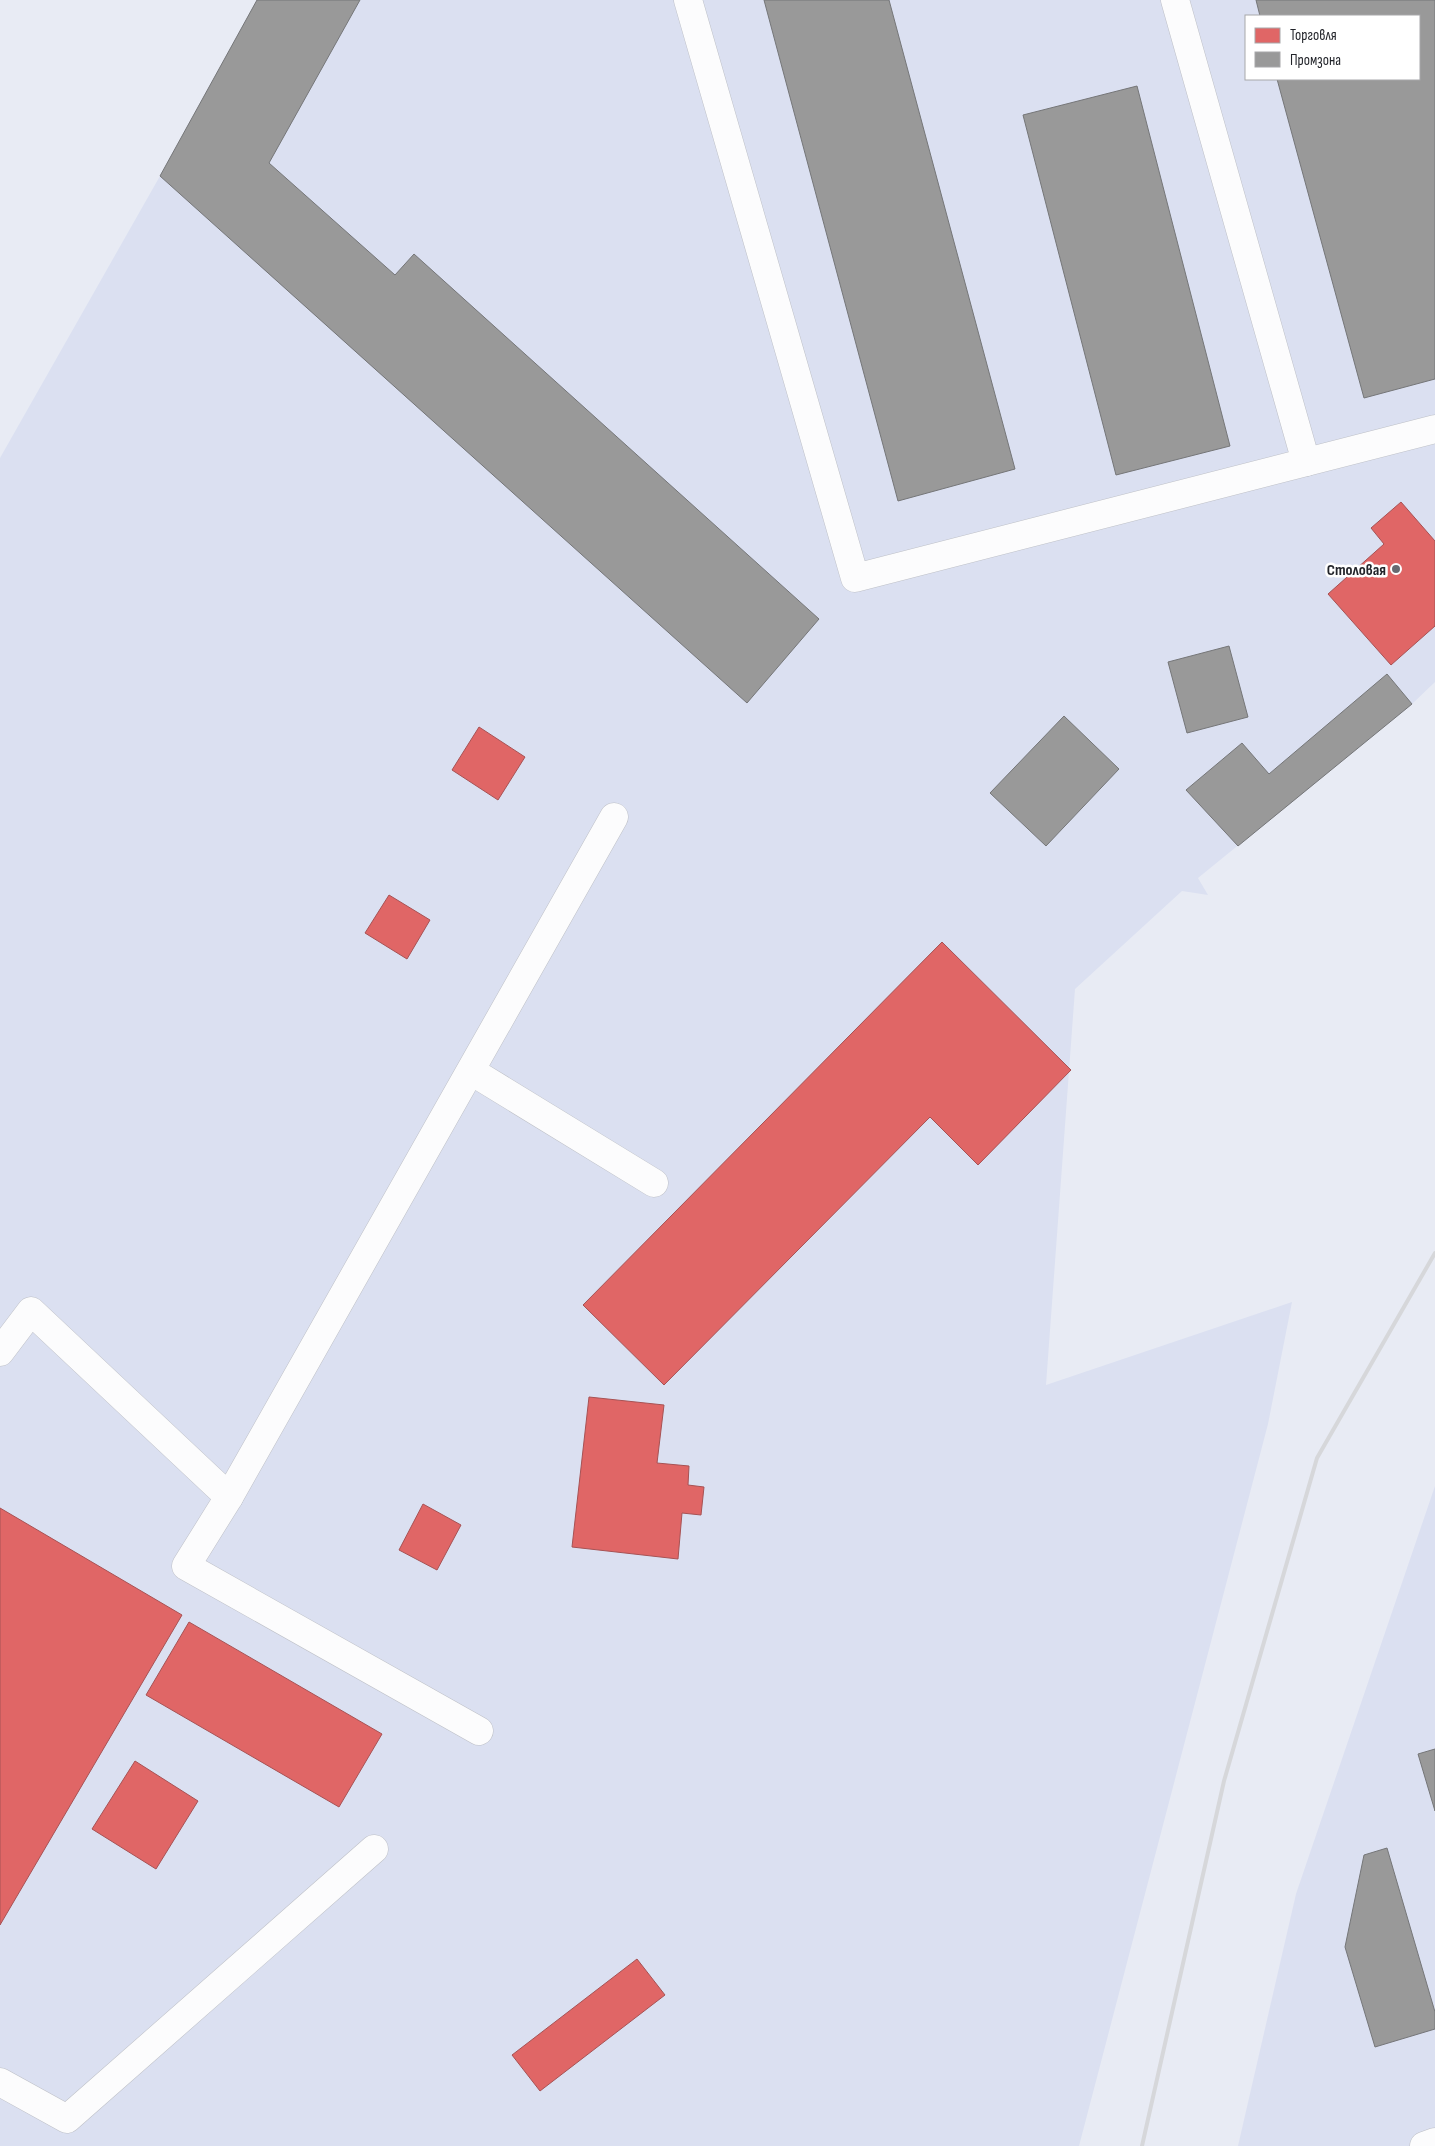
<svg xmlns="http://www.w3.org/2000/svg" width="1435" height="2146" viewBox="0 0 1435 2146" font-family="'Sofia Sans Condensed',sans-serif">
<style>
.built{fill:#dbe0f1;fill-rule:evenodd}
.shops{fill:#e06666;stroke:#a75254}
.industry{fill:#999;stroke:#757678}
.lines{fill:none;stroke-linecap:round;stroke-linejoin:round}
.minor-casing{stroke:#bec0c7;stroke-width:29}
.minor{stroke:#fcfcfd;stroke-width:28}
.rail{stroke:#d6d7da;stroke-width:4}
.poi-dot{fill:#676a71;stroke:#fff;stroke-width:2}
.labels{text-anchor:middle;stroke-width:5;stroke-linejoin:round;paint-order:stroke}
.poi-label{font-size:16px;font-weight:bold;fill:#22242a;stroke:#fff;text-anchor:end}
</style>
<rect width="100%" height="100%" fill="#e8ebf4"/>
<g class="built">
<path d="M257,0H1435V682L1412,704L1198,878L1208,895L1182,891L1075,989L1046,1385L1292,1302L1268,1424L1079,2146H0V458L160,176ZM1246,16H1419V79H1246Z"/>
<path d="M1435,1486V2146H1238L1296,1894Z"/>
</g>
<g class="shops">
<path d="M1401,502L1435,541V626L1391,665L1328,594L1384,544L1371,528Z"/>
<path d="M479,727L525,757L498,800L452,770Z"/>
<path d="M389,895L430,920L407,959L365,933Z"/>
<path d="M942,942L1071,1070L978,1165L930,1117L664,1385L583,1305Z"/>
<path d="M589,1397L664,1405L657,1463L689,1466L688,1485L704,1487L701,1515L682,1513L678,1559L572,1547Z"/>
<path d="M423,1504L461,1525L437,1570L399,1550Z"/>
<path d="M0,1508L182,1615L0,1925Z"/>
<path d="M189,1622L382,1734L339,1807L146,1695Z"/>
<path d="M135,1761L198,1801L156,1869L92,1829Z"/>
<path d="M637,1959L665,1995L540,2091L512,2055Z"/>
</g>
<g class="industry">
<path d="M257,0H360L269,163L395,275L414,254L819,619L747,703L160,176Z"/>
<path d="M764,0H889L1015,469L898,501Z"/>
<path d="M1256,0H1435V379L1364,398L1277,79H1419V16H1260Z"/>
<path d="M1137,86L1230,446L1116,475L1023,115Z"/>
<path d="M1229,646L1248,717L1187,733L1168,662Z"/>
<path d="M1387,674L1412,704L1238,846L1186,790L1242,743L1269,774Z"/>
<path d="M1064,716L1119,769L1046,846L990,793Z"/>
<path d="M1435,1749V1811L1418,1754Z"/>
<path d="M1387,1848L1435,2012V2029L1375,2047L1345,1947L1364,1855Z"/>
</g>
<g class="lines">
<defs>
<g id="minor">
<path d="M688,0L855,578L1435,429"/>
<path d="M1175,0L1306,462"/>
<path d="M471,1071L654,1183"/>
<path d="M0,1352L31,1311L229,1497L614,817"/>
<path d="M229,1497L186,1566L479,1731"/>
<path d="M0,2082L67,2119L374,1849"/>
<path d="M1424,2146L1435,2142"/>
</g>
</defs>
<use href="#minor" class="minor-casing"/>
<use href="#minor" class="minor"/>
<path class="rail" d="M1142,2146L1224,1781L1317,1458L1435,1253"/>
</g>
<circle class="poi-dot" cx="1396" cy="569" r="5"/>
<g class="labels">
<g class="poi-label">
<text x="1386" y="575">Столовая</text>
</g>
</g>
<rect x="1245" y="15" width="175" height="65" fill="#ffffff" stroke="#a7a7aa"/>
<rect x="1255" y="28" width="25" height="15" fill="#e06666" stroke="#a7a7aa"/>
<text x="1290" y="40" font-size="15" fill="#22242a">Торговля</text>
<rect x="1255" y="52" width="25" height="15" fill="#999999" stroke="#a7a7aa"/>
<text x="1290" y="65" font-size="15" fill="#22242a">Промзона</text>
</svg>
